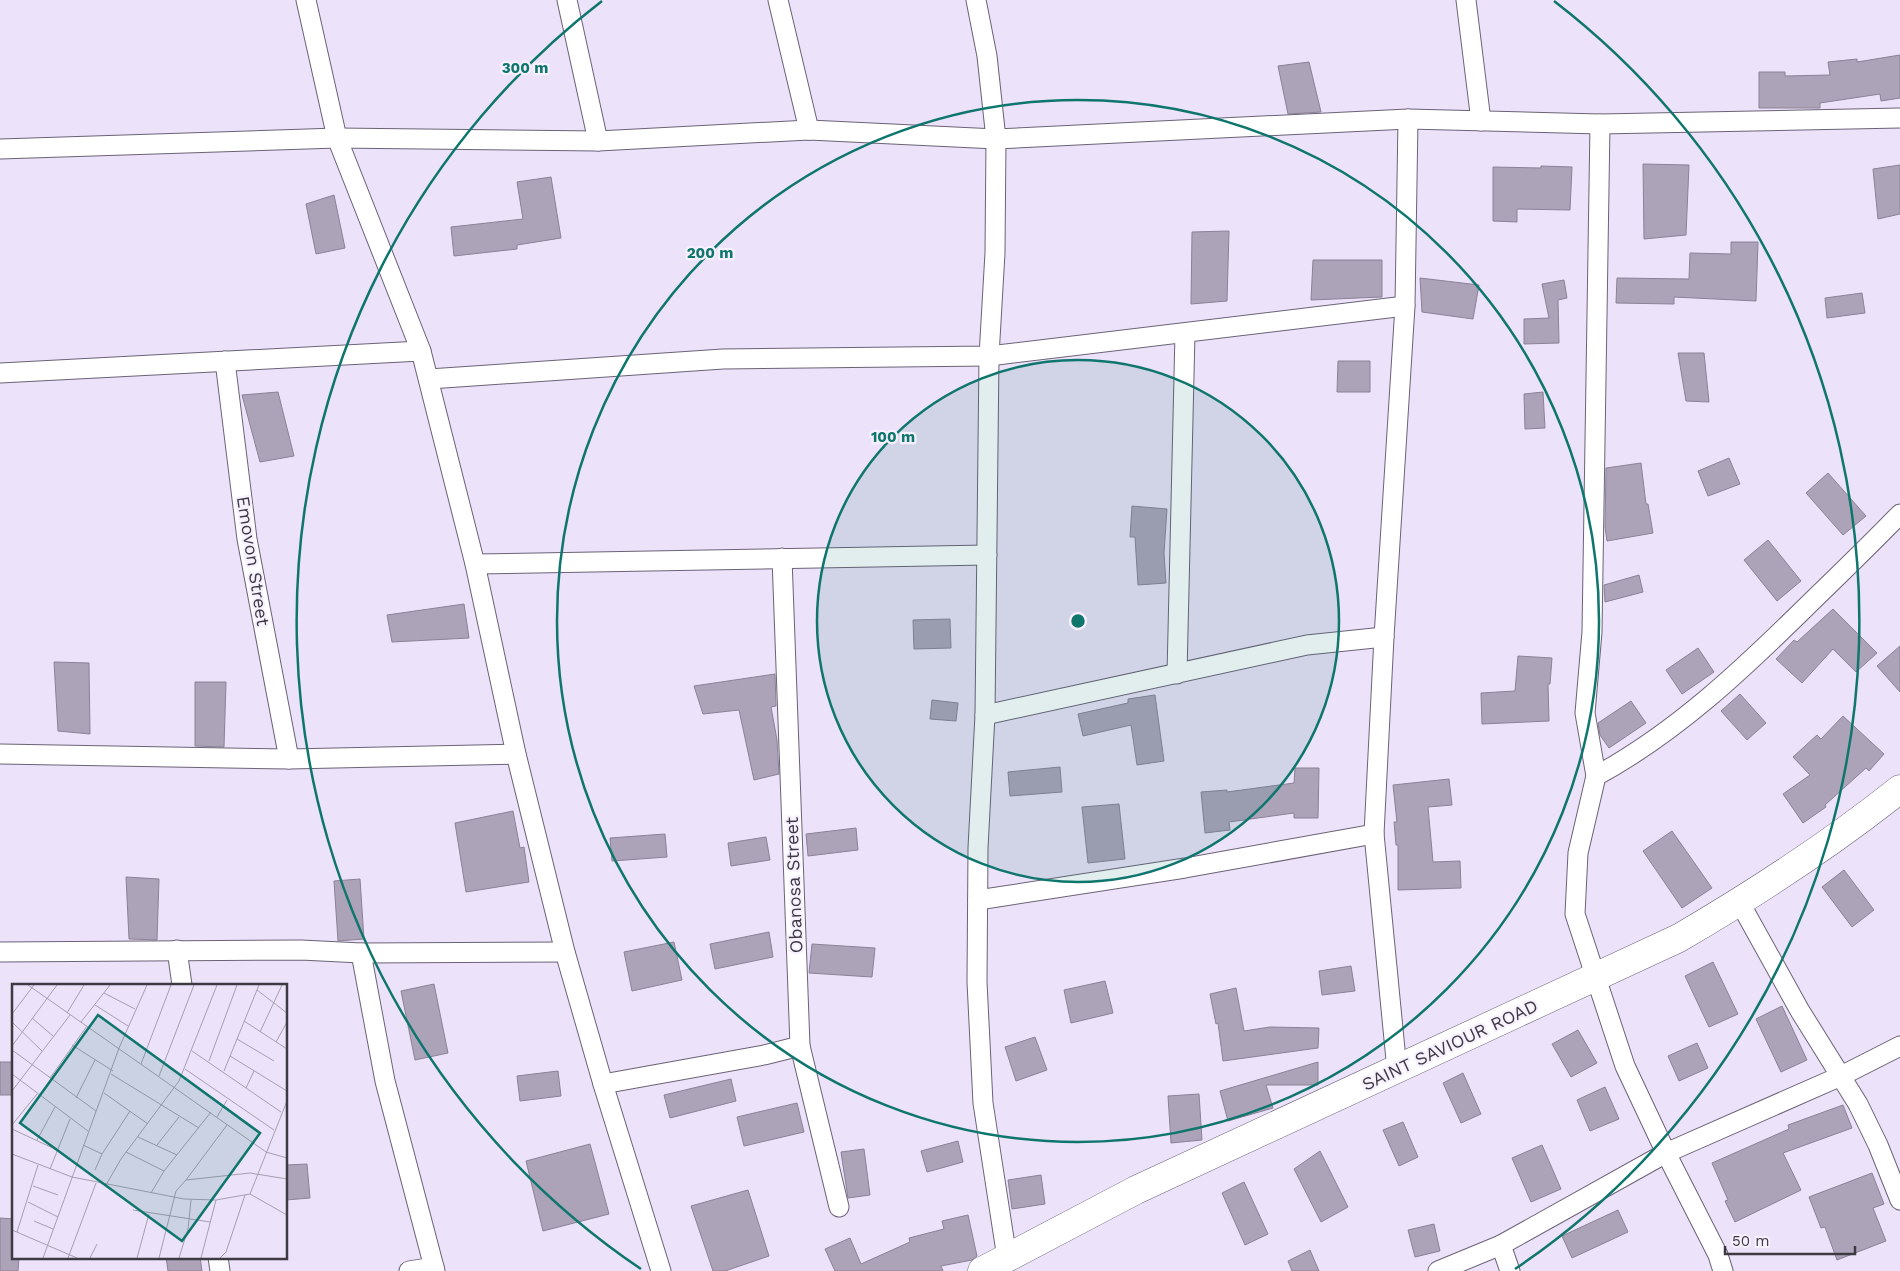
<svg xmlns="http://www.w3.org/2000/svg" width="1900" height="1271" viewBox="0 0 1900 1271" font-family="'Work Sans',sans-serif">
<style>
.building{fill:#ada3b9;stroke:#8b8297}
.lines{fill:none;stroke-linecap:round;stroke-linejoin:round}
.street-casing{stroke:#6c6276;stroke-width:21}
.secondary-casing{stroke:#6c6276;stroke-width:29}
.street{stroke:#fff;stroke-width:19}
.secondary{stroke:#fff;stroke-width:28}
.ring{fill:none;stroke:#0f766e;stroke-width:2.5}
.labels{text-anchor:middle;stroke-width:4.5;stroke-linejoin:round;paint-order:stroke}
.street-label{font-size:18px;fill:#3e3a43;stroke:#f7f1ff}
.inset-road{fill:none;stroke:#a69fb0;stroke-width:1}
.view{fill:#0f766e;fill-opacity:0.15;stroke:#0f766e;stroke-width:2.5}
.inset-edge{fill:none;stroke:#3e3a43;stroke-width:2.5}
.centre{fill:#0f766e;stroke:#f7f1ff;stroke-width:2.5}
.ring-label{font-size:15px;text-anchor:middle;font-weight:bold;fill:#0f766e;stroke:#f7f1ff;stroke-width:4.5;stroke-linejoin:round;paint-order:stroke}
</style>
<rect width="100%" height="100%" fill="#ece2f9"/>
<g class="building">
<path d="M1900,55V98L1881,101L1880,94L1820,103V108H1759V72H1785V76L1830,75L1828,62L1857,59V62Z"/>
<path d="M1309,62L1321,112L1288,114L1278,66Z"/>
<path d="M1643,164L1689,165L1686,235L1644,239Z"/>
<path d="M1900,165V214L1878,219L1873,169Z"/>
<path d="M1541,166L1572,167L1570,210L1517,209V222L1493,221V167L1541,168Z"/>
<path d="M551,177L561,238L517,245V249L454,256L451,227L523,219L517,182Z"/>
<path d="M334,195L345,248L316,254L306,204Z"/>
<path d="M1229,231L1227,301L1191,304L1192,232Z"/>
<path d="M1731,242H1758L1756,301L1674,297V304L1616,303L1617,278L1689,279L1690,253L1731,254Z"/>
<path d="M1313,260H1382V297L1311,300Z"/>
<path d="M1420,278L1479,285L1473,319L1422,312Z"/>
<path d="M1564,280L1567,298L1558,300L1559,343L1524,344V319L1549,318L1542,284Z"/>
<path d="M1862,293L1865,313L1827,318L1825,298Z"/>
<path d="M1678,353H1704L1709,402L1686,401Z"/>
<path d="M1338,361H1370V392H1337Z"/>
<path d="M278,392L294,456L260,462L242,395Z"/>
<path d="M1543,392L1545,428L1525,429L1524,394Z"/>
<path d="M1729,458L1740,484L1708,496L1698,471Z"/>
<path d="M1641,463L1646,504H1648L1653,533L1607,541L1605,527L1606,468Z"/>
<path d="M1828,473L1866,516L1843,535L1806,493Z"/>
<path d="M1132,506L1167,509L1164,553L1166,583L1138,585L1135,537H1130Z"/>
<path d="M1768,540L1801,581L1777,601L1744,560Z"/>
<path d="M1639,575L1643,592L1605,602L1604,585Z"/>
<path d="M464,604L469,638L392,642L387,615Z"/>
<path d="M1833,609L1877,653L1856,672L1833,649L1802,683L1776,659L1794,640L1797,642Z"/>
<path d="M950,619L951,648L914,649L913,620Z"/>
<path d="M1900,646V692L1877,666Z"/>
<path d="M1698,648L1714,672L1682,694L1666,670Z"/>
<path d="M1518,656L1552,658L1550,684H1548L1549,721L1482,724L1481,693L1515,691Z"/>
<path d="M54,662L89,663L90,734L58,731Z"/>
<path d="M775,674L776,706L771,707L777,740L779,774L754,780L739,710L703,714L694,686Z"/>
<path d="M195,682H226L224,747L195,746Z"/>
<path d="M1740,694L1766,723L1747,740L1721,711Z"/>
<path d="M1155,695L1164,761L1137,765L1131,725L1083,736L1078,714L1128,703V699Z"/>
<path d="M932,700L958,703L956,721L930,719Z"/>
<path d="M1631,701L1646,723L1609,748L1600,735L1598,723Z"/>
<path d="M1843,716L1884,754L1869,771L1866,768L1825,805L1826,807L1803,823L1783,794L1810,775L1793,757L1817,735L1821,739Z"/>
<path d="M1060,767L1062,792L1010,796L1008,772Z"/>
<path d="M1295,768H1319L1318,818H1294V813L1229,822L1230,830L1205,833L1201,792L1227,790V792L1294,783Z"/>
<path d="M1449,779L1452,805L1428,807L1433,862L1460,861L1461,888L1398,890V845H1396L1394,822H1397L1393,785Z"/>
<path d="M1119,804L1125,859L1088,863L1082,807Z"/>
<path d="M513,811L520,848L524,847L529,882L466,892L455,823Z"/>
<path d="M856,828L858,850L808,856L806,834Z"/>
<path d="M1672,831L1712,888L1682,908L1643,851Z"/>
<path d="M665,834L667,857L612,861L610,838Z"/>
<path d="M766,837L770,860L731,866L728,843Z"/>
<path d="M1844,870L1874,910L1852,927L1822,887Z"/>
<path d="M126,877L159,879L157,940L129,939Z"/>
<path d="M360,879L364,939L338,941L334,881Z"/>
<path d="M769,932L773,957L715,969L710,944Z"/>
<path d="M674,942L682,980L632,991L624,952Z"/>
<path d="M812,944L875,948L872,977L809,973Z"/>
<path d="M1713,962L1738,1014L1709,1027L1685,976Z"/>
<path d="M1351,966L1355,991L1322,995L1319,971Z"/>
<path d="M1105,981L1113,1013L1071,1023L1064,990Z"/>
<path d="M434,984L448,1053L415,1060L401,991Z"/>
<path d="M1236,988L1244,1031L1270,1027L1319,1028L1318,1048L1223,1061L1218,1023L1216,1024L1210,994Z"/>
<path d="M1782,1006L1807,1060L1781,1072L1756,1019Z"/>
<path d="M1578,1030L1597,1063L1571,1077L1552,1044Z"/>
<path d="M1035,1037L1047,1070L1016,1081L1005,1047Z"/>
<path d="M1697,1043L1708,1068L1679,1081L1668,1056Z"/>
<rect x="0" y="1062" width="14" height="33"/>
<path d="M1318,1062V1085H1266L1273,1108L1228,1121L1220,1091Z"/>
<path d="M558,1071L561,1096L520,1101L517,1076Z"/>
<path d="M1463,1073L1481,1114L1461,1123L1443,1083Z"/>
<path d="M731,1079L736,1101L670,1118L664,1095Z"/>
<path d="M1605,1087L1619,1119L1590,1131L1577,1100Z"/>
<path d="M1199,1094L1202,1140L1171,1143L1168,1096Z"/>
<path d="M797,1103L804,1132L744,1146L737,1117Z"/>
<path d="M1843,1105L1852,1128L1783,1153L1801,1190L1735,1222L1725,1201L1728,1200L1712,1163L1789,1129L1788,1125Z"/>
<path d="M1403,1122L1418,1157L1399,1166L1383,1130Z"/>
<path d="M958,1141L963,1162L927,1172L921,1151Z"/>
<path d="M590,1144L609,1214L543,1231L526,1161Z"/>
<path d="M1542,1145L1561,1189L1531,1202L1512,1158Z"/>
<path d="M864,1149L870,1195L848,1198L841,1152Z"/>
<path d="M1320,1151L1348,1207L1321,1222L1294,1169Z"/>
<path d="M307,1164L310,1198L286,1200V1165Z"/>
<path d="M1872,1173L1884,1204L1873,1208L1886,1241L1837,1260L1825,1227L1821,1228L1809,1197Z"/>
<path d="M1041,1175L1045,1204L1012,1209L1008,1180Z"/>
<path d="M1244,1182L1268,1234L1245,1245L1222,1193Z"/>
<path d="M748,1190L769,1256L725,1271H713L691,1206Z"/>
<path d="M1618,1210L1628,1232L1572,1258L1562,1236Z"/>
<path d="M968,1215L977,1256L972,1260L941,1266L943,1271H835L825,1249L850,1238L861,1264L910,1242L909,1238L944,1229L942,1221Z"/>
<path d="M0,1218L14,1219V1257H19L18,1271H0Z"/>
<path d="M1434,1224L1440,1251L1415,1257L1408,1230Z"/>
<path d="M1310,1250L1319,1271H1292L1288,1261Z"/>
<path d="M166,1257H200L202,1271H168Z"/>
</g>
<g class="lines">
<defs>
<g id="street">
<path d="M306,0L337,138L421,351L475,564L516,754L565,952L603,1084L661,1271"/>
<path d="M567,0L598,141"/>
<path d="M778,0L809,130"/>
<path d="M976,0L987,56L996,139L995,253L989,356L985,715L978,848L977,982L983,1103L1007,1258"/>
<path d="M1466,0L1481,121"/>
<path d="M0,149L337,138L598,141L809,130L996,139L1408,119L1600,124L1900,118"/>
<path d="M225,361L247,539L289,759"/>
<path d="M0,373L421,351"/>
<path d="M429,379L723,359L989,356L1405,306"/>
<path d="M782,558L800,1046L839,1207"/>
<path d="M475,564L987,555"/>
<path d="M1177,674L1185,333"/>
<path d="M985,715L1307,645L1384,637"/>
<path d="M0,754L289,759L516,754"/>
<path d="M1596,776L1585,713L1592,632L1600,124"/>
<path d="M978,900L1185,868L1374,834"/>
<path d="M1740,903L1800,1011L1858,1104L1878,1145L1900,1200"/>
<path d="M177,950L182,985"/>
<path d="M0,952L301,950L361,953L565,952"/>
<path d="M361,953L385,1081L435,1271"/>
<path d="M1397,1070L1374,834L1384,637L1405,306L1408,119"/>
<path d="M603,1084L764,1055L800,1046"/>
<path d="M1501,1245L1510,1271"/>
<path d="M218,1257L220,1271"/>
<path d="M409,1271L434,1267"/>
<path d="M1438,1271L1501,1245L1666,1153L1841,1076L1900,1046"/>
<path d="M1723,1271L1718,1255L1666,1153L1625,1066L1575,914L1578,853L1596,776C1677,732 1743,669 1808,605C1839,575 1870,545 1900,514"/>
</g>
<path id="secondary" d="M982,1271L1136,1190L1679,938C1756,893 1831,844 1900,789"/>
</defs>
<use href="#street" class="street-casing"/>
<use href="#secondary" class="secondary-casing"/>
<use href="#street" class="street"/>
<use href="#secondary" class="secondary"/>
</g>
<circle cx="1078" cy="621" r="261" fill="#0f766e" fill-opacity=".12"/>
<g class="ring">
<circle cx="1078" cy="621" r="261"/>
<circle cx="1078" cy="621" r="521"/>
<path d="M641 1269A782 782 0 0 1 602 1M1554 1A782 782 0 0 1 1515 1269"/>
</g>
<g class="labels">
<g class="street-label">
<text transform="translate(253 561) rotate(81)" y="6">Emovon Street</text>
<text transform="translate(794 885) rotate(-92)" y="6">Obanosa Street</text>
<text transform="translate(1450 1045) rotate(-25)" y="6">SAINT SAVIOUR ROAD</text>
</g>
</g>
<g transform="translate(12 984)">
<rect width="275" height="275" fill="#ece2f9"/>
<path class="inset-road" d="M16,1L254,168L275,174M245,6L275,29M92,9L123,25M83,21L116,42M55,29L72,1M0,30L22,1M20,34L41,52M232,37L275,65M0,38L30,67M69,38L98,1M248,48L270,1M225,55L262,77M264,58L275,38M60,61L101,87M0,62L45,1M0,66L84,127M180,67L269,128M218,72L275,107M197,77L225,1M129,80L159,1M173,85L262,146M212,87L247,1M0,90L76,147M99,90L187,144M147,92L182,1M38,94L75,42M234,104L242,87M0,107L58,31M92,109L136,140M64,114L83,76M205,133L215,116M0,141L25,110M0,145L45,166M126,153L165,171M25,156L43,123M71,161L90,170M145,161L167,133M114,168L152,187M0,170L60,193L172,215L204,216L238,210L275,231M38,185L58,135M83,186L90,170L118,127M174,196L215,141M94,201L109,175L167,97L205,1M21,202L46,211M139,209L152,187L199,128M238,210L275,117M16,218L46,233M121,226L198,238M22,237L41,245M0,246L65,274M5,248L26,181M31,274L107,64L135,1M56,274L84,199M78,274L85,260M125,274L137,230M147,274L164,207L174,196L238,189L275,195M167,274L176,245L179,216M189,274L204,216M208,274L214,268L233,211"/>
<path class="view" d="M86,31L248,149L170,257L8,139Z"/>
<rect width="275" height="275" class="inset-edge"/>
</g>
<circle cx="1078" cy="621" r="8" class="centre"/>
<g class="ring-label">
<text x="525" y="73">300 m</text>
<text x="710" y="258">200 m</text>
<text x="893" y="442">100 m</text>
</g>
<path d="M1725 1246v8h130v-8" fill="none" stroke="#3e3a43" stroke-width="2.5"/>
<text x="1732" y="1246" font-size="15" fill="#3e3a43" stroke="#f7f1ff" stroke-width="4" paint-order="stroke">50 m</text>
</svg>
